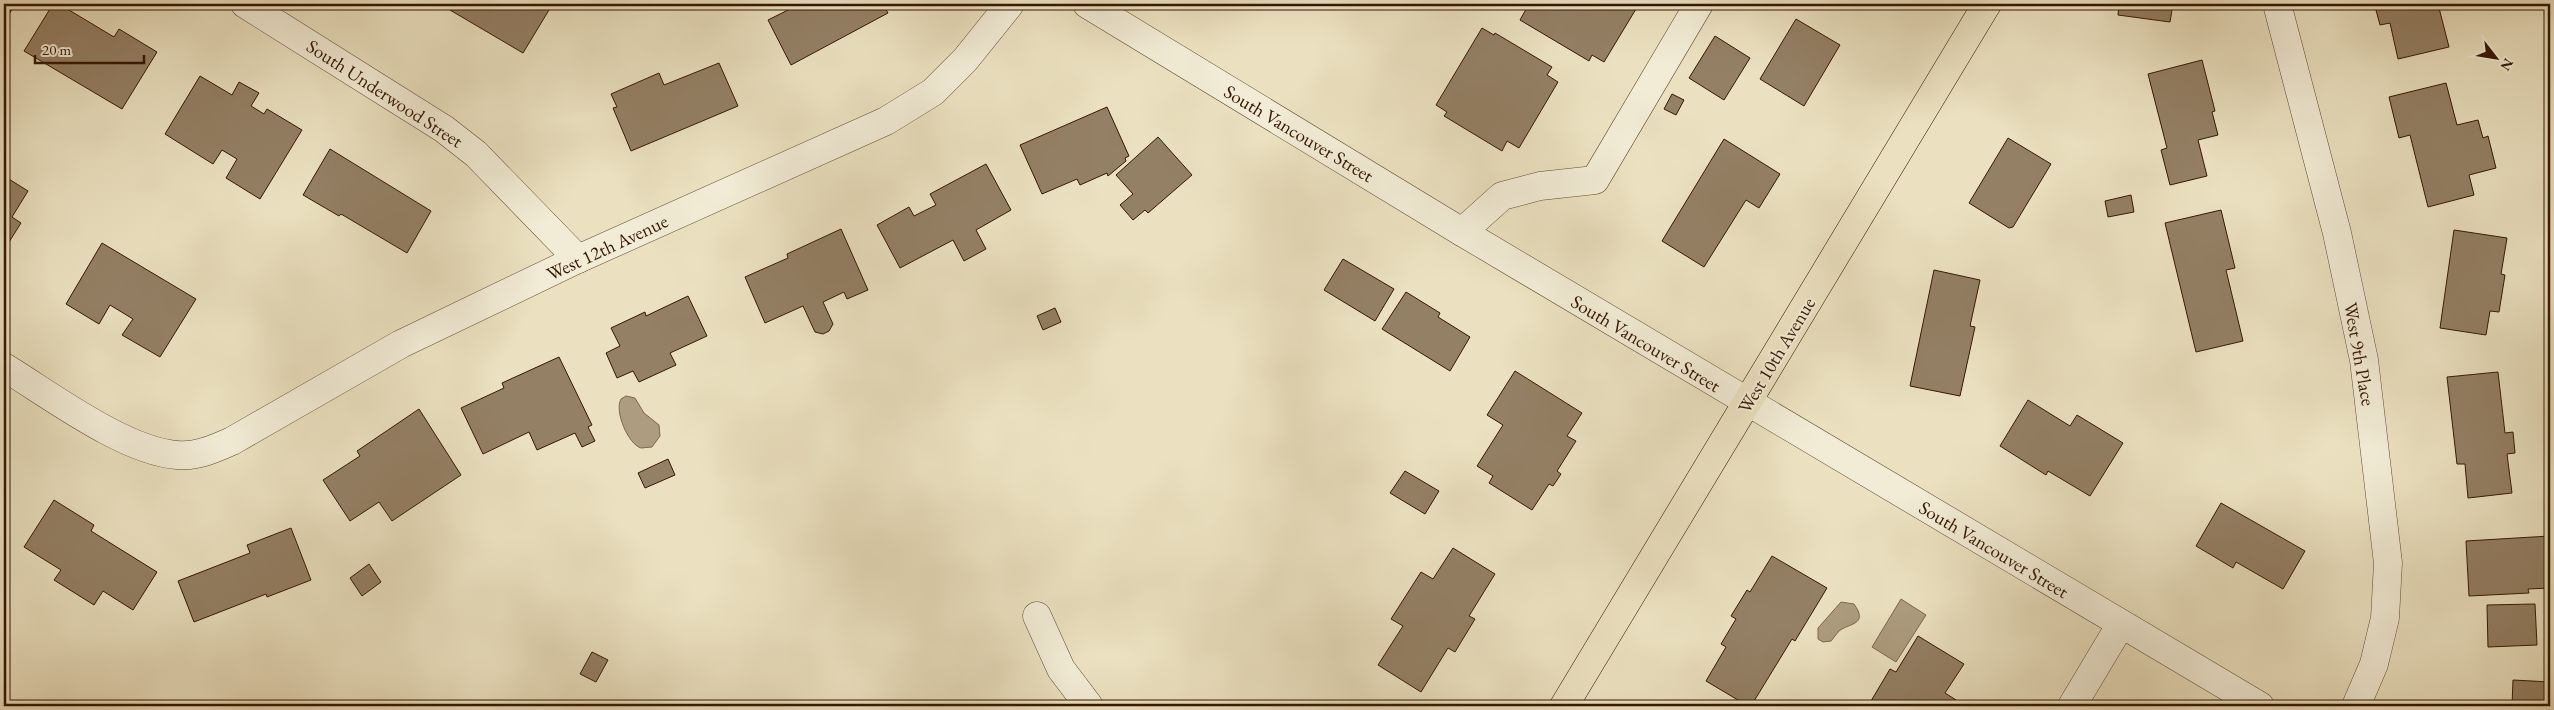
<svg xmlns="http://www.w3.org/2000/svg" width="2554" height="710" viewBox="0 0 2554 710" font-family="'EB Garamond',serif">
<style>
.water{fill:#ad9c7f;stroke:#7d674d}
.building{fill:#948065;stroke:#351702}
.lines{fill:none;stroke-linecap:round;stroke-linejoin:round}
.minor-casing{stroke:#624a32;stroke-width:29}
.major-casing{stroke:#351702;stroke-width:29}
.minor{stroke:#f2ecd6;stroke-width:28}
.major{stroke:#ebe1c0;stroke-width:28}
.labels{text-anchor:middle;stroke-width:4;stroke-linejoin:round;paint-order:stroke}
.street-label{font-size:19px;fill:#351702;stroke:#f2ecd6}
</style>
<rect width="100%" height="100%" fill="#ebe1c0"/>
<filter id="stains"><feTurbulence type="fractalNoise" baseFrequency=".004" numOctaves="4"/><feColorMatrix values="0 0 0 0 .2 0 0 0 0 .09 0 0 0 0 .02 0 0 0 .5 -.17"/></filter>
<radialGradient id="worn" r=".72"><stop offset=".6" stop-color="#630" stop-opacity="0"/><stop offset="1" stop-color="#630" stop-opacity=".3"/></radialGradient>
<g class="water">
<path d="M626,396L635,398L644,413L659,425L660,436L652,447L641,448C628,444 614,411 621,399Z"/>
<path d="M1901,599L1926,615L1896,662L1872,647Z"/>
<path d="M1841,602L1854,604C1869,625 1849,623 1839,631C1836,634 1834,638 1831,641L1823,642L1818,639V628Z"/>
</g>
<g class="building">
<path d="M4,4H15L5,21L4,20Z"/>
<path d="M53,4H59L114,37L119,29L157,52L122,109L24,51Z"/>
<path d="M454,4H549L552,5L523,53L450,10Z"/>
<path d="M800,4H883L888,13L791,65L768,20Z"/>
<path d="M1529,4H1639L1604,62L1592,55L1589,61L1520,20Z"/>
<path d="M1852,4H1865L1861,9Z"/>
<path d="M2119,4H2173L2170,22L2118,15Z"/>
<path d="M2385,4H2438L2449,47L2398,59L2390,23L2380,25L2376,10L2386,7Z"/>
<path d="M1796,19L1840,45L1804,106L1760,79Z"/>
<path d="M1482,28L1494,35L1495,33L1552,67L1547,75L1558,82L1519,148L1507,141L1502,151L1444,116L1447,112L1436,105Z"/>
<path d="M1715,36L1750,58L1724,100L1689,78Z"/>
<path d="M2202,60L2215,111L2212,112L2218,135L2198,140L2207,176L2170,185L2161,150L2167,148L2148,74Z"/>
<path d="M719,63L738,106L631,151L613,108L617,107L611,94L659,73L664,85Z"/>
<path d="M200,76L232,95L239,82L259,93L251,106L264,114L267,109L302,130L260,199L226,178L237,159L222,150L213,164L165,134Z"/>
<path d="M2446,83L2457,125L2478,120L2483,138L2488,136L2496,168L2469,175L2474,195L2428,207L2410,135L2399,138L2389,97Z"/>
<path d="M1672,94L1684,100L1676,115L1664,109Z"/>
<path d="M1107,107L1129,156L1125,158L1126,161L1108,176L1107,173L1080,185L1077,179L1042,194L1020,145Z"/>
<path d="M1158,137L1192,175L1148,213L1145,210L1133,220L1120,205L1133,194L1116,175Z"/>
<path d="M2008,138L2051,164L2013,227L2009,228L1969,203Z"/>
<path d="M1724,139L1780,174L1759,208L1746,200L1704,267L1662,241Z"/>
<path d="M330,149L431,211L407,253L341,214L339,216L303,195Z"/>
<path d="M986,164L1011,210L976,230L986,249L964,261L953,240L900,268L877,225L909,207L914,216L936,205L930,194Z"/>
<path d="M4,176L28,191L12,217L21,223L4,250Z"/>
<path d="M2131,195L2134,212L2108,217L2105,201Z"/>
<path d="M2221,210L2235,268L2226,270L2243,341L2196,352L2165,223Z"/>
<path d="M841,229L868,290L847,299L844,292L823,302L833,324L829,331L823,334L815,332L803,306L765,323L745,277L788,258L787,254Z"/>
<path d="M2454,230L2507,238L2501,274L2505,275L2499,312L2490,311L2486,335L2440,328Z"/>
<path d="M102,243L196,299L160,357L122,335L133,319L110,305L99,324L66,304Z"/>
<path d="M1343,259L1394,289L1375,321L1324,290Z"/>
<path d="M1934,270L1980,280L1970,326L1975,327L1960,396L1910,386Z"/>
<path d="M1406,292L1440,313L1438,317L1470,337L1450,371L1382,329Z"/>
<path d="M688,296L707,336L670,353L676,365L639,382L633,371L617,378L606,353L620,346L611,328L645,312L646,316Z"/>
<path d="M1055,308L1061,322L1043,330L1037,316Z"/>
<path d="M559,357L592,425L588,427L595,441L582,447L575,433L537,450L529,432L483,454L461,408L504,388L502,383Z"/>
<path d="M1515,371L1582,413L1567,436L1576,441L1557,471L1561,474L1553,486L1549,484L1532,510L1489,483L1493,476L1477,466L1503,425L1487,415Z"/>
<path d="M2498,372L2505,433L2513,432L2515,453L2507,454L2512,493L2468,498L2465,464H2457L2447,377Z"/>
<path d="M2028,400L2070,426L2077,415L2123,443L2090,496L2048,471L2046,475L2000,446Z"/>
<path d="M419,409L461,475L392,521L379,502L350,521L323,480L360,456L357,451Z"/>
<path d="M668,459L675,475L645,488L638,473Z"/>
<path d="M1405,471L1439,491L1425,514L1390,493Z"/>
<path d="M54,500L94,525L91,531L157,572L133,610L103,591L94,605L54,580L61,570L24,547Z"/>
<path d="M2221,503L2305,551L2283,589L2236,562L2233,568L2196,546Z"/>
<path d="M291,528L311,580L267,597L266,594L194,622L178,581L250,553L247,545Z"/>
<path d="M2550,536V588L2528,589L2529,593L2469,596L2466,541Z"/>
<path d="M1453,548L1495,574L1469,616L1475,619L1455,652L1448,648L1421,692L1378,665L1403,626L1391,619L1421,572L1433,579Z"/>
<path d="M1772,556L1827,588L1795,641L1792,639L1751,706H1748L1706,681L1726,647L1721,644L1736,619L1731,616L1747,590L1750,592Z"/>
<path d="M369,564L381,582L362,596L350,578Z"/>
<path d="M2535,604L2537,645L2488,647L2487,605Z"/>
<path d="M1918,636L1964,664L1945,693L1964,705L1963,706H1868L1890,669L1896,672Z"/>
<path d="M592,652L608,660L596,682L580,674Z"/>
<path d="M2513,680L2550,682V706H2512Z"/>
</g>
<g class="lines">
<defs>
<g id="minor">
<path d="M245,4L444,129L476,154L578,259"/>
<path d="M1087,4L1462,232L2260,706"/>
<path d="M2277,4L2337,233L2364,360L2388,563L2385,618L2374,664L2356,706"/>
<path d="M1462,232L1502,196L1540,186L1595,180L1699,4"/>
<path d="M4,367C50,395 124,451 177,455C196,457 214,449 232,441L401,344L578,259L886,121L933,92L965,60L1010,4"/>
<path d="M1037,616L1061,669L1089,706"/>
<path d="M2072,706L2121,624"/>
</g>
<path id="major" d="M1564,706L1987,4"/>
</defs>
<use href="#minor" class="minor-casing"/>
<use href="#major" class="major-casing"/>
<use href="#minor" class="minor"/>
<use href="#major" class="major"/>
</g>
<g class="labels">
<g class="street-label">
<text transform="translate(385 93) rotate(33)" y="7">South Underwood Street</text>
<text transform="translate(1299 133) rotate(31)" y="7">South Vancouver Street</text>
<text transform="translate(607 247) rotate(-25)" y="7">West 12th Avenue</text>
<text transform="translate(1646 343) rotate(31)" y="7">South Vancouver Street</text>
<text transform="translate(2360 354) rotate(80)" y="7">West 9th Place</text>
<text transform="translate(1776 355) rotate(-59)" y="7">West 10th Avenue</text>
<text transform="translate(1994 549) rotate(31)" y="7">South Vancouver Street</text>
</g>
</g>
<rect width="2554" height="710" fill="none" stroke="#ebe1c0" stroke-width="20"/>
<rect x="5" y="5" width="2544" height="700" fill="none" stroke="#351702" stroke-width="2.5"/>
<rect x="10" y="10" width="2534" height="690" fill="none" stroke="#351702"/>
<g transform="translate(2496 58) rotate(121)" stroke="#f2ecd6" stroke-width="4" paint-order="stroke">
<path d="M0-4L9 19L0 12L-9 19Z" fill="#351702"/>
<text y="-8" font-size="14" font-weight="bold" text-anchor="middle" fill="#351702">N</text>
</g>
<path d="M35 55v8h109v-8" fill="none" stroke="#351702" stroke-width="2.5"/>
<text x="42" y="55" font-size="15" fill="#351702" stroke="#f2ecd6" stroke-width="4" paint-order="stroke">20 m</text>
<rect width="100%" height="100%" filter="url(#stains)"/>
<rect width="100%" height="100%" fill="url(#worn)"/>
</svg>
